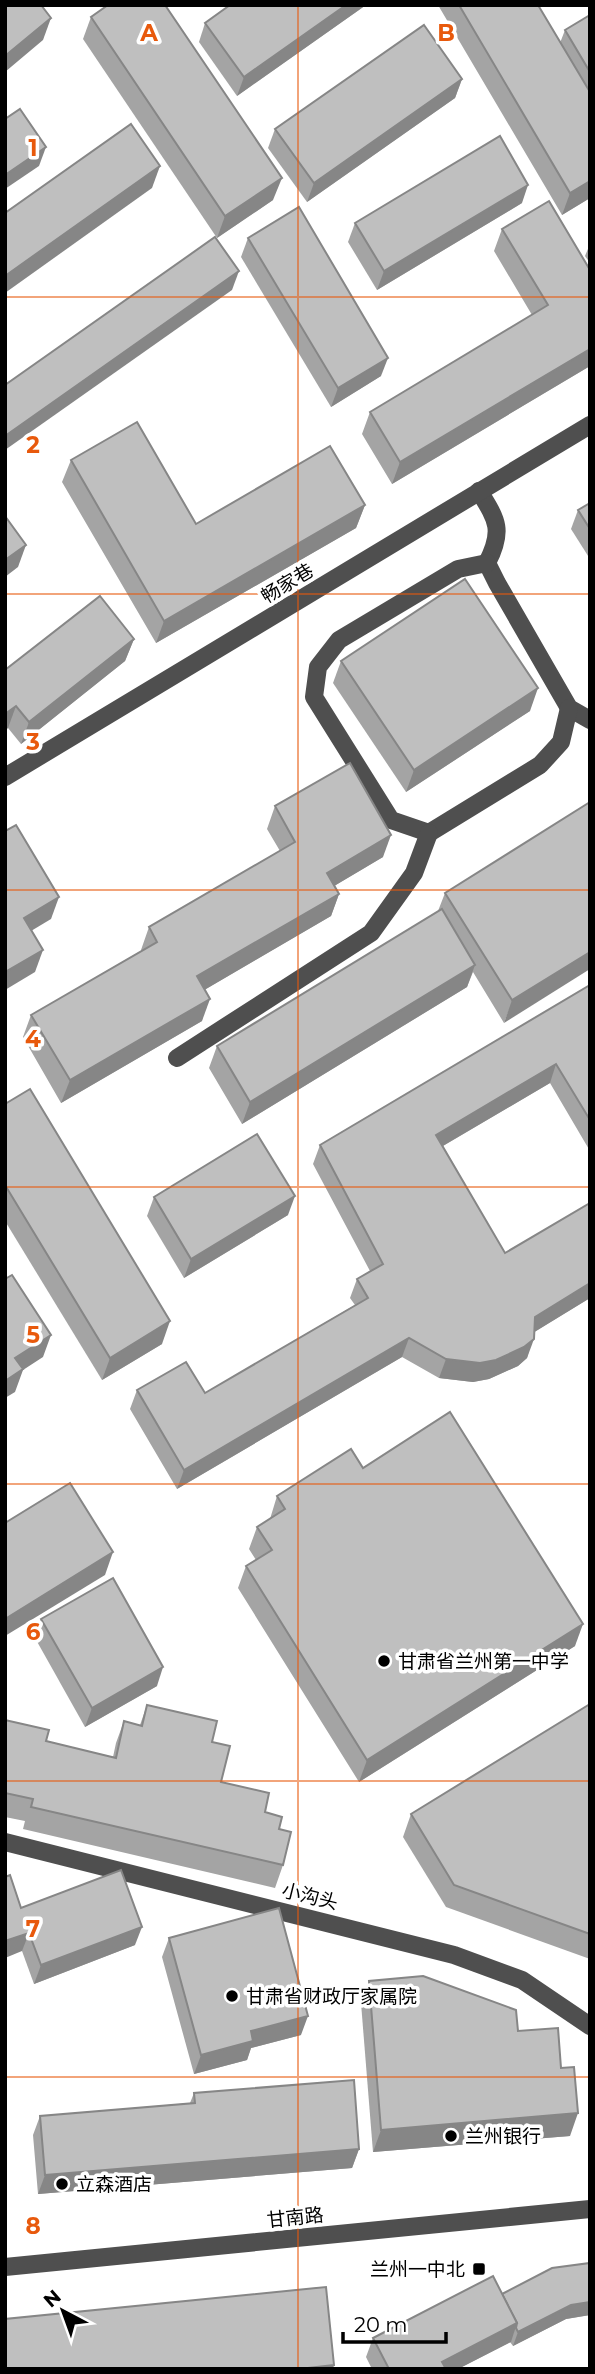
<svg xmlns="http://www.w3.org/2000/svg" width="595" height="2374" viewBox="0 0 595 2374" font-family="Montserrat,'Noto Sans SC',sans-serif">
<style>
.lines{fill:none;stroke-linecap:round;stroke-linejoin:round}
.minor{stroke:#4f4f4f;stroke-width:18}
.wall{fill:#a4a4a4}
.shaded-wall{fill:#868686}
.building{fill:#bfbfbf;stroke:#868686;stroke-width:2}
.grid{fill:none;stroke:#e8590c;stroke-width:2;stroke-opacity:0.55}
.poi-dot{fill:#000;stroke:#fff;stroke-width:2.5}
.labels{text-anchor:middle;stroke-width:7;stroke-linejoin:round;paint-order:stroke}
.street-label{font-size:19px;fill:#000;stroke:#fff}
.poi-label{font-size:19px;fill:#000;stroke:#fff;text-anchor:start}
.grid-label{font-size:23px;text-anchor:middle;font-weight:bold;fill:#e8590c;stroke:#fff;stroke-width:7;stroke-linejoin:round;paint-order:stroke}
</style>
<rect width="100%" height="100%" fill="#fff"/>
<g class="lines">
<g class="minor">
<path d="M479,491C497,520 504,530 487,563L497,583L569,708L590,720"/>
<path d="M487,563L458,569L339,640L318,667L314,697L391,820L429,833L540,765L561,742L569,708"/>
<path d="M5,777L590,425"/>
<path d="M177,1058L371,933L414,873L429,833"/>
<path d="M5,1842L454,1955L522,1980L590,2026"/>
<path d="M5,2267L590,2209"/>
</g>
</g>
<g class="wall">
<path d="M366,5L237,96L199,42L205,23Z"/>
<path d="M438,5H538L560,43L565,30L590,15V198L562,215Z"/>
<path d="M91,17L273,200L217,238L83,39Z"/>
<path d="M462,79L455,98L307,202L268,148L275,129Z"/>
<path d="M522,203L377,290L348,242L355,223Z"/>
<path d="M502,229L590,270V366L392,484L362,434L370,412L532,315L494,251Z"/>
<path d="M248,238L381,376L331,407L241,257Z"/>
<path d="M590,244V263L585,256Z"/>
<path d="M71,460L196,524L365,505L356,528L156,643L62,482Z"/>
<path d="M590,503V559L571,529L578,510Z"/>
<path d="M134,639L125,661L21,744L8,728L5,730V670Z"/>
<path d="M341,661L530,711L406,792L333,683Z"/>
<path d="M590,802L504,1023L473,972L467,987L242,1124L209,1068L217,1046L438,911L445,893Z"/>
<path d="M275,806L383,857L334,886L339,894L331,916L204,990L202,1021L61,1103L23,1037L31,1015L141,951V950L149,927L280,851L267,829Z"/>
<path d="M590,985V1151L550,1083L443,1146L505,1253L590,1203V1298L534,1332L527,1358L518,1366L489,1379L473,1382L439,1378L402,1357L177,1489L130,1409L137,1390L205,1393L355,1305L350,1298L357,1279L370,1271L313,1164L320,1145Z"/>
<path d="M5,1104L162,1344L102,1380L5,1221Z"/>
<path d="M154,1197L288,1215L184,1278L147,1216Z"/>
<path d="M363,1468L575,1646L359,1782L238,1588L246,1566L256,1560L249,1549L257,1527L270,1519L277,1496Z"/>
<path d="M41,1619L157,1686L85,1727L35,1638Z"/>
<path d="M590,1704V1959L446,1907L403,1837L411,1814Z"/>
<path d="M147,1705L212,1742L221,1782L265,1812L279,1829L283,1865L275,1888L23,1829L25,1821L5,1817V1720L46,1741L113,1757L116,1743L124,1721L140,1725Z"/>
<path d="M21,1908L135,1945L34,1984L22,1951Z"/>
<path d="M169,1938L301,2035L251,2048L247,2060L194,2074L162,1957Z"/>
<path d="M369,1981L518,2031L561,2068L570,2136L373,2152L361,2003Z"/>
<path d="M194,2093L359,2149L352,2168L38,2194L33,2135L40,2116L190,2103Z"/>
<path d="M590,2263V2315L566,2319L513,2346L510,2342L458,2369H372L366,2357L373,2338Z"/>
</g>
<g class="shaded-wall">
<path d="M346,5H366L237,96L244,77Z"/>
<path d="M51,18L43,40L5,72V56Z"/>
<path d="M462,79L455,98L307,202L314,183Z"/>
<path d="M46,147L39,166L5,189V175Z"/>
<path d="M160,166L152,188L5,293V276Z"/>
<path d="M282,178L273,200L217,238L225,216Z"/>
<path d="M590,181V198L562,215L570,193Z"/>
<path d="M528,185L522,203L377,290L384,271Z"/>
<path d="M239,271L232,290L5,450V436Z"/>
<path d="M590,349V366L392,484L400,462Z"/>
<path d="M388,358L381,376L331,407L338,388Z"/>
<path d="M365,505L356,528L156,643L164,621Z"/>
<path d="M26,545L18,567L5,577V560Z"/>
<path d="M134,639L125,661L21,744L29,722Z"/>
<path d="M538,688L530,711L406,792L414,770Z"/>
<path d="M16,706L8,728L5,730V714Z"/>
<path d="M391,835L383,857L319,895L327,873Z"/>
<path d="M339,894L331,916L189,999L197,976Z"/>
<path d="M59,897L51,919L16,940L24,918Z"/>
<path d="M43,950L35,972L5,990V972Z"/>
<path d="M590,952V969L504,1023L512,1000Z"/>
<path d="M475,965L467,987L242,1124L250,1102Z"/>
<path d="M210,999L202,1021L61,1103L70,1080Z"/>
<path d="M556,1064L550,1083L429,1154L436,1135Z"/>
<path d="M295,1196L288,1215L184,1278L191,1259Z"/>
<path d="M590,1283V1298L528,1336L535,1317Z"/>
<path d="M170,1321L162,1344L102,1380L110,1358Z"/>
<path d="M51,1335L43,1357L23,1370L15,1392L5,1398V1381L15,1358Z"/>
<path d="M409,1338L402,1357L177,1489L184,1470Z"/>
<path d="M534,1339L527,1358L518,1366L489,1379L473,1382L439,1378L446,1359Z"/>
<path d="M113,1552L105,1575L5,1636V1619Z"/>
<path d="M583,1624L575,1646L359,1782L367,1760Z"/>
<path d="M163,1667L157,1686L85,1727L92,1708Z"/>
<path d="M142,1927L135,1945L34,1984L41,1965Z"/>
<path d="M29,1933L22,1951L5,1958V1941Z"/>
<path d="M308,2016L301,2035L251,2048L247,2060L194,2074L201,2055L251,2031Z"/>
<path d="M578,2113L570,2136L373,2152L381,2130Z"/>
<path d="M359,2149L352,2168L38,2194L45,2175Z"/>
<path d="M590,2302V2315L566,2319L513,2346L518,2332L571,2305Z"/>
<path d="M517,2323L511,2342L458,2369H440L442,2362Z"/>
<path d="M334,2365L333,2369H299Z"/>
</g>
<g class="building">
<path d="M5,5H41L51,18L5,56Z"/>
<path d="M108,5H165L282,178L225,216L91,17Z"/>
<path d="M230,5H346L244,77L205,23Z"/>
<path d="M459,5H538L590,92V181L570,193Z"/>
<path d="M590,15V72L565,30Z"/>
<path d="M424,25L462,79L314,183L275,129Z"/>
<path d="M20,109L46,147L5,175V119Z"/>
<path d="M131,124L160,166L5,276V213Z"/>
<path d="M500,136L528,185L384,271L355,223Z"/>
<path d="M549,201L590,270V349L400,462L370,412L548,305L502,229Z"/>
<path d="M299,207L388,358L338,388L248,238Z"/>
<path d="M215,237L239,271L5,436V385Z"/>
<path d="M137,422L196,524L330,446L365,505L164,621L71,460Z"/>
<path d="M590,503V529L578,510Z"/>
<path d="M5,516L26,545L5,560Z"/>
<path d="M465,579L538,688L414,770L341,661Z"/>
<path d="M100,596L134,639L29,722L16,706L5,714V670Z"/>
<path d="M350,763L391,835L327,873L339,894L197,976L210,999L70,1080L31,1015L157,942L149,927L295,842L275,806Z"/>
<path d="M590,802V952L512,1000L445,893Z"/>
<path d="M16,825L59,897L24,918L43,950L5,972V831Z"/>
<path d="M442,909L475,965L250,1102L217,1046Z"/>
<path d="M590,985V1120L556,1064L436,1135L505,1253L590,1203V1283L535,1317L534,1339L524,1347L496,1360L480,1363L446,1359L409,1338L184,1470L137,1390L186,1362L205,1393L368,1298L357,1279L383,1264L320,1145Z"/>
<path d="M30,1089L170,1321L110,1358L5,1185V1104Z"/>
<path d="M257,1134L295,1196L191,1259L154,1197Z"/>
<path d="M12,1275L51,1335L15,1358L23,1369L5,1381V1279Z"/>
<path d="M450,1412L583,1624L367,1760L246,1566L272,1550L257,1527L285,1509L277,1496L351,1449L363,1468Z"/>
<path d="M70,1483L113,1552L5,1619V1523Z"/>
<path d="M113,1578L163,1667L92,1708L41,1619Z"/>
<path d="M590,1704V1934L454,1885L411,1814Z"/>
<path d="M147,1705L217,1721L212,1742L230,1746L221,1782L269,1793L265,1812L282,1817L279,1829L291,1832L283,1865L31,1807L33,1799L5,1793V1720L49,1730L46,1741L116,1758L124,1721L142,1726Z"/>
<path d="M121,1870L142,1927L41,1965L29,1933L5,1941V1877L10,1875L21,1908Z"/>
<path d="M279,1908L308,2016L251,2031L253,2041L201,2055L169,1938Z"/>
<path d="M423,1976L516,2010L518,2031L558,2028L561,2068L574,2067L578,2113L381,2130L369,1981Z"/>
<path d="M354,2080L359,2149L45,2175L40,2116L195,2103L194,2093Z"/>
<path d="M590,2263V2302L571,2305L518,2332L516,2328L517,2323L502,2294L552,2268Z"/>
<path d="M493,2276L517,2323L442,2362L446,2369H389L373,2338Z"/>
<path d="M326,2287L334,2365L299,2369H5V2319Z"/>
</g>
<path class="grid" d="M298,5V2369M5,297H590M5,594H590M5,890H590M5,1187H590M5,1484H590M5,1781H590M5,2077H590"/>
<g class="poi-dot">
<circle cx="384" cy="1661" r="7"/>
<circle cx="232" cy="1996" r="7"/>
<circle cx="451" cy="2136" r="7"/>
<circle cx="62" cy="2184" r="7"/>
<rect x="472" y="2262" width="14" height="14" rx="3.5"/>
</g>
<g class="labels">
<g class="street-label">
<text transform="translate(287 583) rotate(-31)" y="7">畅家巷</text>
<text transform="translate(310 1896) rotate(14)" y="7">小沟头</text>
<text transform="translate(295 2217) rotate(-6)" y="7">甘南路</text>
</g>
<g class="poi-label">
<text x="398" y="1668">甘肃省兰州第一中学</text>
<text x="246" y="2003">甘肃省财政厅家属院</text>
<text x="465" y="2143">兰州银行</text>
<text x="76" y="2191">立森酒店</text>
<text x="465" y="2276" text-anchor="end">兰州一中北</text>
</g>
</g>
<g class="grid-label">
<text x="149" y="41">A</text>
<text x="446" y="41">B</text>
<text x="33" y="156">1</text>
<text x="33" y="453">2</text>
<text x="33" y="750">3</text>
<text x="33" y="1047">4</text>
<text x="33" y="1343">5</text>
<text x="33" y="1640">6</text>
<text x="33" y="1937">7</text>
<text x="33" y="2234">8</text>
</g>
<rect width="595" height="2374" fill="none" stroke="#000000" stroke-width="14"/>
<g transform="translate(63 2311) rotate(319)" stroke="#ffffff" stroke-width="5" paint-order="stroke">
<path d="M0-5L12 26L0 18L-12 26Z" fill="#000000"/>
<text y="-10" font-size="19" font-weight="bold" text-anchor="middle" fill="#000000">N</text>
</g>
<path d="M343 2332v10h103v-10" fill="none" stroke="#000000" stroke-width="3.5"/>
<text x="354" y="2332" font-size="21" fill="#000000" stroke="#ffffff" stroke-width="5" paint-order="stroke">20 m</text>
</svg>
